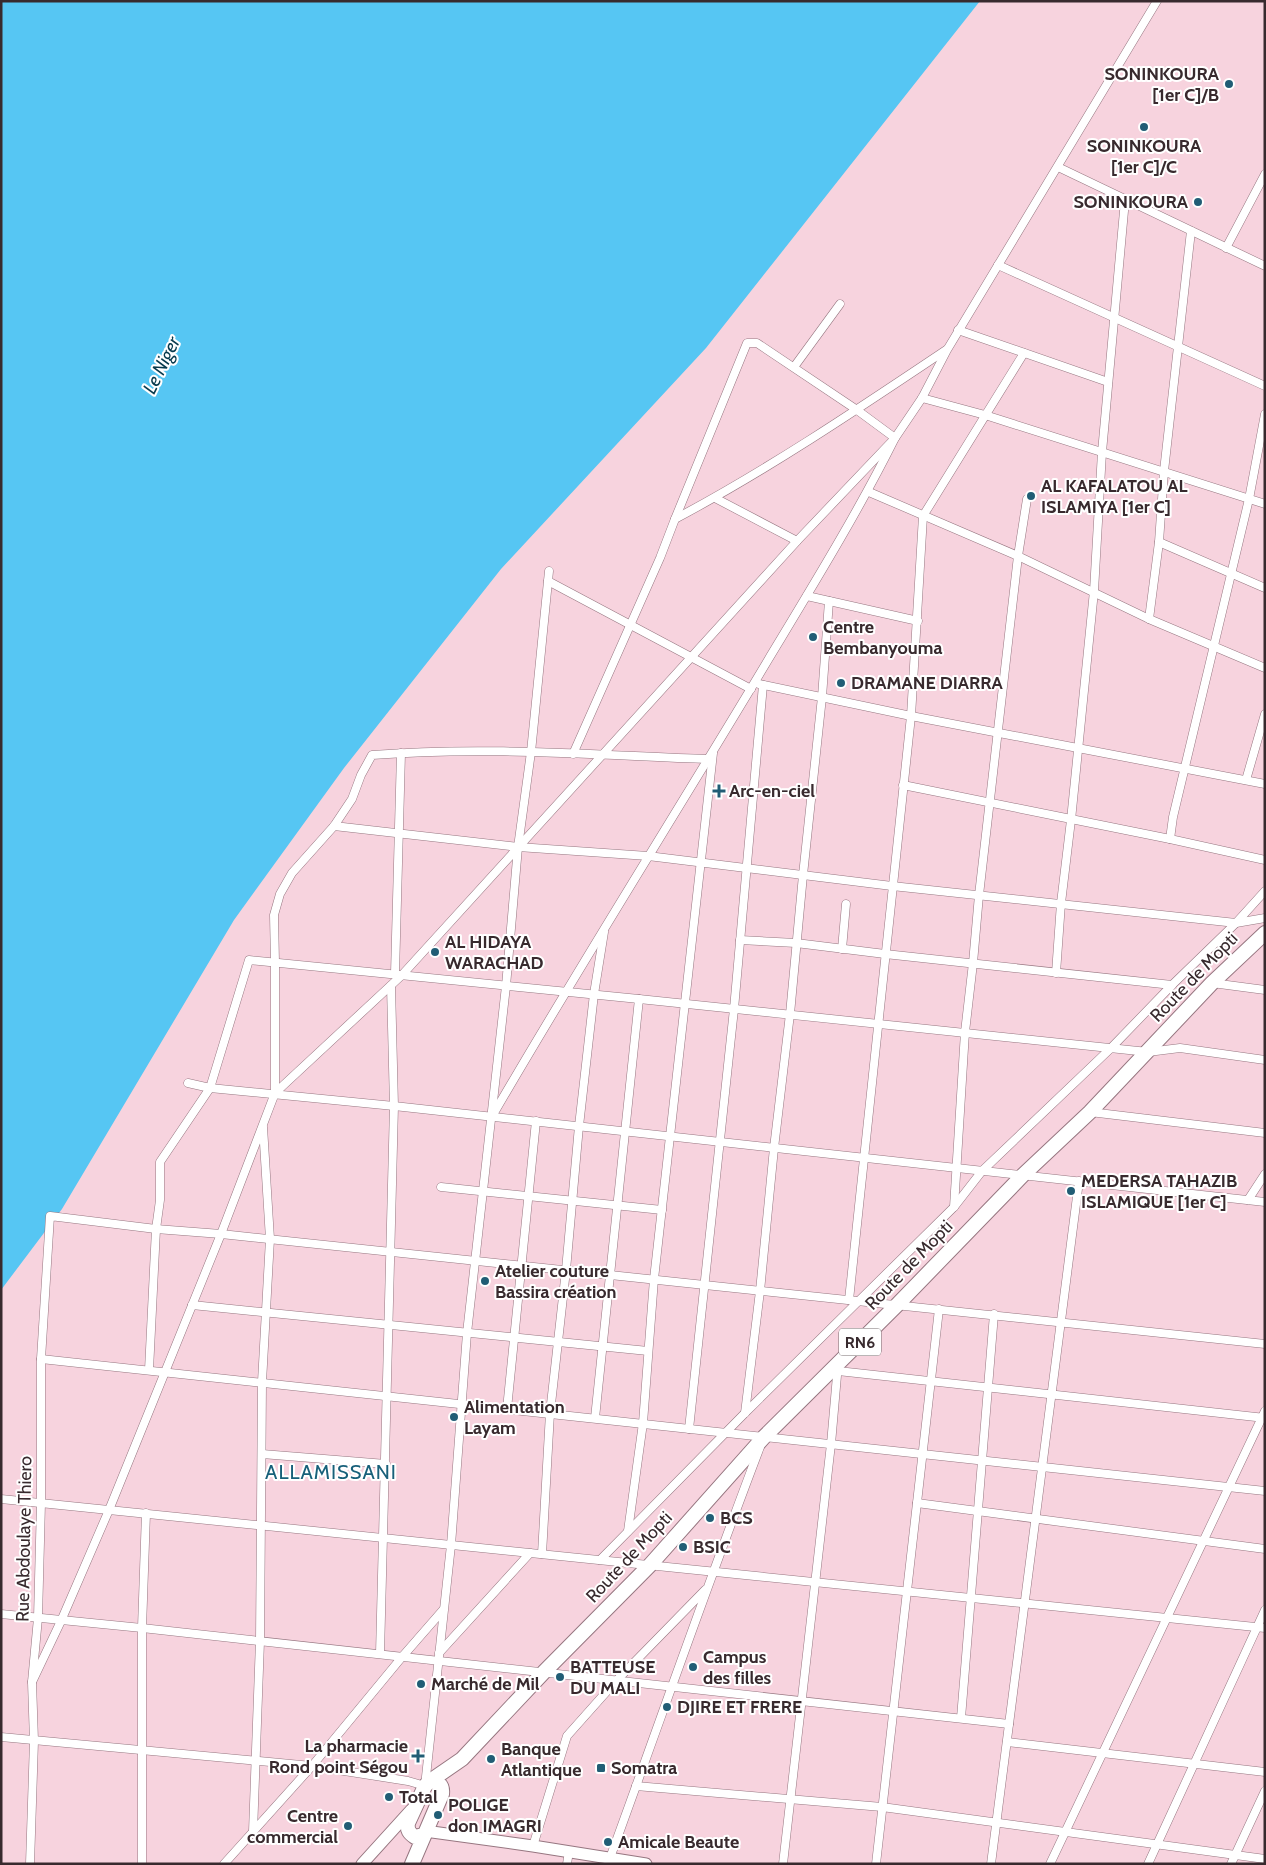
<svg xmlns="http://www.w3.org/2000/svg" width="1266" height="1865" viewBox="0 0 1266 1865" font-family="Cabin,sans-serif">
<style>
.water{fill:#56c6f3}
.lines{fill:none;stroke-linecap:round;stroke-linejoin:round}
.street-casing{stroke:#967680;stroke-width:9}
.secondary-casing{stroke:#967680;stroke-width:13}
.highway-casing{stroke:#967680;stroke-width:16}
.street{stroke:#fff;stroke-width:8}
.secondary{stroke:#fff;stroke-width:11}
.highway{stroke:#fff;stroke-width:14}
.poi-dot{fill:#215d75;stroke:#fff;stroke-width:2}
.labels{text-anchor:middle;stroke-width:4;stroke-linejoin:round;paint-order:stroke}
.shield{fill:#fff;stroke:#746a6d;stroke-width:1}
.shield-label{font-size:16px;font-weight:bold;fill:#382a2e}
.poi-label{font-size:18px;font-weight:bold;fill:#382a2e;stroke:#fff;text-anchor:start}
.street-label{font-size:18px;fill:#382a2e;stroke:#fff}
.water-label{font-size:19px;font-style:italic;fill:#073a4d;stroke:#fff}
.quarter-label{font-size:20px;letter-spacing:1px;fill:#18607a;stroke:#fff}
</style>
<rect width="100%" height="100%" fill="#f7d3de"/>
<path class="water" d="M1,1H980L706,348L501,569L344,768L234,920L62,1209L1,1290Z"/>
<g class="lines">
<defs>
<g id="street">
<path d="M1058,167L1265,266"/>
<path d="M1226,248L1265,174"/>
<path d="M998,265L1265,386"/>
<path d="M958,330L1108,382"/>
<path d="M794,367L840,304"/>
<path d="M922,398L985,415L1265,504"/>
<path d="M869,492L1018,556L1149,619L1265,668"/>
<path d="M715,498L797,541"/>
<path d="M1159,542L1265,588"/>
<path d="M548,581L751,689"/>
<path d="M807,596L918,621"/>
<path d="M1149,619L1159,542L1164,471L1191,231"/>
<path d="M759,684L911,716L1265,784"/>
<path d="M573,754L660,558L675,519C769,469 858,409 946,350"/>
<path d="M1246,780L1265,714"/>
<path d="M903,785L1170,839L1265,860"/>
<path d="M334,826L518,847L648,856L892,886L1236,923L1265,918"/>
<path d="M1170,839L1173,817L1249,499L1265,414"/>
<path d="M740,940L796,943L885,954L1172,985"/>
<path d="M842,949L846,904"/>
<path d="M1056,973L1061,903L1071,820L1094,591L1102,452L1125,200"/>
<path d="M395,974L401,753"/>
<path d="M1212,983L1265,990"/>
<path d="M188,1083L210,1088L394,1106L1265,1202"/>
<path d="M275,1093V963L274,915L280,894L292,873L334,826L352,799L361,775L372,755C484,746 596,755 708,759"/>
<path d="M1090,1112L1265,1133"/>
<path d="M494,1113C583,960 677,812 768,660C812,587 857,514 895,438L857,410L757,343H747L675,519"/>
<path d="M441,1187L662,1210"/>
<path d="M1248,1200L1265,1174"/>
<path d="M954,1207L965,1032L973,963L979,895L1018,556L1027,499"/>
<path d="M849,1300L911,716L923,516L1024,353"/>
<path d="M192,1305L648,1351"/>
<path d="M41,1359L1265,1491"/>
<path d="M149,1370L156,1229L160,1200V1162L210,1088L249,960L639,999L1148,1052L1180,1048L1265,1060"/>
<path d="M838,1371L1265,1418"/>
<path d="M507,1409L536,1121"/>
<path d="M745,1413L760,1291L774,1148L790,1014L803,875L822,697L829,601"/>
<path d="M595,1418L639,999"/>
<path d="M689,1429L734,1009L763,685"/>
<path d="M262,1454L386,1464"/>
<path d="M1,1499L1265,1628"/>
<path d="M917,1503L1265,1549"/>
<path d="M628,1531L643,1423L654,1279L713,753"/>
<path d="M542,1554L550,1413L566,1270L579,1126L594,994L604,932"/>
<path d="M600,1560L745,1413L954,1207L982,1171L1111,1048L1172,985L1236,923L1265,891"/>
<path d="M1,1614L142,1628L1009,1724"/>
<path d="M439,1653L530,1553"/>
<path d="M380,1654L394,1106L391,986"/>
<path d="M32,1682L61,1621L109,1510L221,1234L275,1093L402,975L797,541L895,438L922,398L947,350L1157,1"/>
<path d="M961,1718L994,1314"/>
<path d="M1,1737L312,1766L408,1781L425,1786L451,1545L467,1333L506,986L518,847L531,752L549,571"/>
<path d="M1007,1742L1265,1772"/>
<path d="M636,1786L882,1807L1265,1859"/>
<path d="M253,1832L260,1641L262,1382L270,1239L263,1127"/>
<path d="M533,1846L567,1736L616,1681L705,1590"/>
<path d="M610,1858C660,1721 708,1583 760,1447"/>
<path d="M30,1864L34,1741L32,1682L38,1618L41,1503V1359L50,1216L156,1229L221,1234L1265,1344"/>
<path d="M142,1864V1628L146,1513"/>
<path d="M224,1864L312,1766L402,1657L443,1610"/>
<path d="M567,1864L569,1851"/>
<path d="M783,1864L831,1444L838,1364"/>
<path d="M876,1864L939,1309"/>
<path d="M991,1864L1079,1181"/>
<path d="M1050,1864L1265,1411"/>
<path d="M1148,1864L1265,1610"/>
<path d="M1231,1864L1265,1791"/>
</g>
<g id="secondary">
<path d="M425,1831L533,1846L646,1864"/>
<path d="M362,1864L411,1810"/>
</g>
<g id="highway">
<path d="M430,1781L462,1759L544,1672L650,1565L764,1437L897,1305L1023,1175L1090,1112L1212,983L1265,933"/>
<path d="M412,1864L442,1794C443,1785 439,1782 430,1781L425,1786L408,1823C407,1830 409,1833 415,1837L423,1835"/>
</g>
</defs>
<use href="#street" class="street-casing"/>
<use href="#secondary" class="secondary-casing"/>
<use href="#highway" class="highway-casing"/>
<use href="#street" class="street"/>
<use href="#secondary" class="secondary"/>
<use href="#highway" class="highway"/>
</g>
<g class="poi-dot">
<circle cx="1229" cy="84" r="5"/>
<circle cx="1144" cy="127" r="5"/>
<circle cx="1198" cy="202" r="5"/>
<circle cx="1031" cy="496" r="5"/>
<circle cx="813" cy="637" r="5"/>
<circle cx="841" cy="683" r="5"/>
<path d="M716.5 783.5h5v5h5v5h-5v5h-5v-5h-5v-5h5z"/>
<circle cx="435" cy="952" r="5"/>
<circle cx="1071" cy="1191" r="5"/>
<circle cx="485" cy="1281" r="5"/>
<circle cx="454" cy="1417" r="5"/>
<circle cx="710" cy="1518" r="5"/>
<circle cx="683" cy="1547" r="5"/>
<circle cx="693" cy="1667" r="5"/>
<circle cx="560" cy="1677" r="5"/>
<circle cx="421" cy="1684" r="5"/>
<circle cx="667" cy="1707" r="5"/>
<path d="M415.5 1748.5h5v5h5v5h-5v5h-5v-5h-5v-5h5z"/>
<circle cx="491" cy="1759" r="5"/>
<rect x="596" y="1763" width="10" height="10" rx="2.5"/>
<circle cx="389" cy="1797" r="5"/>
<circle cx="438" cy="1815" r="5"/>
<circle cx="348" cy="1826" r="5"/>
<circle cx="608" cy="1842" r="5"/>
</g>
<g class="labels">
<rect class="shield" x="839" y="1328.5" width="42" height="27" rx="4"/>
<g class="shield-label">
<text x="860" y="1348">RN6</text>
</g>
<g class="poi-label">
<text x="1219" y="80" text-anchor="end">SONINKOURA<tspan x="1219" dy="21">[1er C]/B</tspan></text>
<text x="1144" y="152" text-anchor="middle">SONINKOURA<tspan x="1144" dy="21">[1er C]/C</tspan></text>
<text x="1188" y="208" text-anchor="end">SONINKOURA</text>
<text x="1041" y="492">AL KAFALATOU AL<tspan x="1041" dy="21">ISLAMIYA [1er C]</tspan></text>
<text x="823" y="633">Centre<tspan x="823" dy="21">Bembanyouma</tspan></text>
<text x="851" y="689">DRAMANE DIARRA</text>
<text x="729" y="797">Arc-en-ciel</text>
<text x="445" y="948">AL HIDAYA<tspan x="445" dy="21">WARACHAD</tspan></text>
<text x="1081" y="1187">MEDERSA TAHAZIB<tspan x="1081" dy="21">ISLAMIQUE [1er C]</tspan></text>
<text x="495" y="1277">Atelier couture<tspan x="495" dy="21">Bassira création</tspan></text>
<text x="464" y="1413">Alimentation<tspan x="464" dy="21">Layam</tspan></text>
<text x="720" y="1524">BCS</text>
<text x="693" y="1553">BSIC</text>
<text x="703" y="1663">Campus<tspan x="703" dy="21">des filles</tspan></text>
<text x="570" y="1673">BATTEUSE<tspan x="570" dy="21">DU MALI</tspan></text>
<text x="431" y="1690">Marché de Mil</text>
<text x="677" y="1713">DJIRE ET FRERE</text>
<text x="408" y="1752" text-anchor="end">La pharmacie<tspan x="408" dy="21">Rond point Ségou</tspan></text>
<text x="501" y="1755">Banque<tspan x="501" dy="21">Atlantique</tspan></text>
<text x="611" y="1774">Somatra</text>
<text x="399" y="1803">Total</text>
<text x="448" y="1811">POLIGE<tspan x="448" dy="21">don IMAGRI</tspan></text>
<text x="338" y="1822" text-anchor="end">Centre<tspan x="338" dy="21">commercial</tspan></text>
<text x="618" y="1848">Amicale Beaute</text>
</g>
<g class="street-label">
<text transform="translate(1194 977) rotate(-46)" y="6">Route de Mopti</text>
<text transform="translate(909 1265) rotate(-46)" y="6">Route de Mopti</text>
<text transform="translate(24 1539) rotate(-89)" y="6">Rue Abdoulaye Thiero</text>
<text transform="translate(629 1557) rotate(-47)" y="6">Route de Mopti</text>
</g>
<g class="water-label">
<text transform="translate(161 365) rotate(-64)" y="7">Le Niger</text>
</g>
<g class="quarter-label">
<text x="331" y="1479">ALLAMISSANI</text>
</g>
</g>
<rect width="1266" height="1865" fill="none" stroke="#382a2e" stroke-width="5"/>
</svg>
